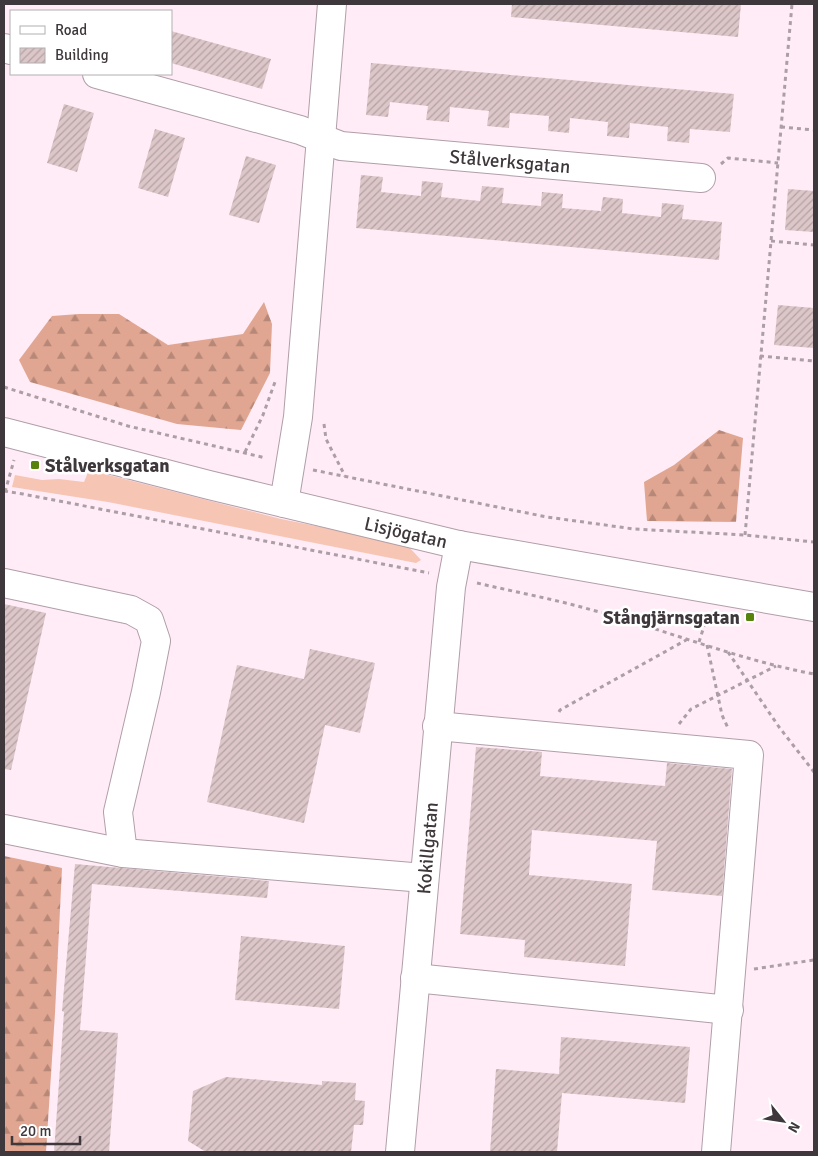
<svg xmlns="http://www.w3.org/2000/svg" width="818" height="1156" viewBox="0 0 818 1156" font-family="Signika,sans-serif">
<style>
.grass{fill:#f7c5b3}
.forest{fill:url(#forest-firs)}
.building{fill:url(#building-hatch)}
.lines{fill:none;stroke-linecap:round;stroke-linejoin:round}
.minor-casing{stroke:#b09ea8;stroke-width:30}
.path{stroke:#ac9ea6;stroke-width:3;stroke-dasharray:4 4;stroke-linecap:butt}
.minor{stroke:#fff;stroke-width:28}
.poi-dot{fill:#57820c;stroke:#fff;stroke-width:2}
.labels{text-anchor:middle;stroke-width:5;stroke-linejoin:round;paint-order:stroke}
.street-label{font-size:19px;fill:#3e373b;stroke:#fff}
.poi-label{font-size:19px;font-weight:bold;fill:#3e373b;stroke:#fff;text-anchor:start}
</style>
<defs>
<pattern id="forest-firs" width="22" height="20" patternUnits="userSpaceOnUse" patternTransform="scale(1.25)"><rect width="22" height="20" fill="#e0a691"/><path d="M5 1l3.5 6h-7zM16 11l3.5 6h-7z" fill="#b78878"/></pattern>
<pattern id="building-hatch" width="6" height="6" patternUnits="userSpaceOnUse" patternTransform="scale(1.25)"><rect width="6" height="6" fill="#dcc6c8"/><path d="M-1 1l2-2M0 6l6-6M5 7l2-2" fill="none" stroke="#b4a2a4"/></pattern>
</defs>
<rect width="100%" height="100%" fill="#ffecf7"/>
<path class="grass" d="M89,470L281,519L401,543L409,547L421,560L416,563L108,502L12,487L15,475L42,480L59,479L84,482Z"/>
<g class="forest">
<path d="M264,302L272,324L270,373L241,430L177,424L30,382L19,360L52,316L79,314H119L168,345L243,334Z"/>
<path d="M719,430L743,438L736,522L647,521L644,482L674,465Z"/>
<path d="M4,856L62,868L55,1013L46,1152H4Z"/>
</g>
<g class="building">
<path d="M512,4H741L738,37L511,17Z"/>
<path d="M171,31L271,59L262,89L171,63Z"/>
<path d="M371,63L734,94L730,132L690,129L689,143L667,141L668,127L630,123L629,138L607,136L608,122L570,118L569,133L548,131L549,116L510,113L509,128L487,126L489,111L450,107L449,122L426,120L428,106L390,102L388,117L366,115Z"/>
<path d="M64,104L94,113L77,172L47,163Z"/>
<path d="M155,129L185,138L168,197L138,188Z"/>
<path d="M246,156L276,165L259,223L229,215Z"/>
<path d="M361,175L383,177L381,192L421,196L422,181L443,183L441,197L480,201L482,186L504,188L502,203L541,206L542,192L563,194L562,208L601,211L603,197L623,199L622,213L661,217L662,203L684,205L682,219L722,222L719,260L356,228Z"/>
<path d="M788,189L814,191V232L785,230Z"/>
<path d="M778,305L814,308V348L774,345Z"/>
<path d="M4,604L46,613L11,770L4,769Z"/>
<path d="M310,649L375,663L360,733L325,725L304,823L207,802L237,665L304,679Z"/>
<path d="M476,747L542,752L540,776L665,786L667,763L732,769L722,896L652,890L657,841L532,830L529,875L632,884L625,966L524,957L525,940L460,934Z"/>
<path d="M75,864L269,881L267,898L92,884L80,1030L118,1033L109,1152H54L64,1012L62,1011Z"/>
<path d="M241,936L345,946L339,1009L235,1000Z"/>
<path d="M561,1037L690,1047L685,1103L562,1093L557,1152H490L496,1069L559,1074Z"/>
<path d="M226,1077L322,1085V1081L356,1083L355,1100L365,1101L363,1125H354L351,1152H206L188,1141L193,1091Z"/>
</g>
<g class="lines">
<defs>
<g id="minor">
<path d="M4,48L11,50"/>
<path d="M97,74L300,130L341,146L701,178"/>
<path d="M4,432L209,485L459,545L814,607"/>
<path d="M284,503L298,417L332,4"/>
<path d="M4,583L131,610L149,620L156,641L146,692L118,812L123,853"/>
<path d="M437,726L749,755L716,1152"/>
<path d="M4,829L123,853L424,878"/>
<path d="M415,978L729,1010"/>
<path d="M400,1152L451,587L459,545"/>
</g>
</defs>
<use href="#minor" class="minor-casing"/>
<g class="path">
<path d="M781,127L814,130"/>
<path d="M721,164L728,158L778,163"/>
<path d="M771,241L814,245"/>
<path d="M760,356L814,361"/>
<path d="M4,387L128,426L266,458"/>
<path d="M324,424L326,439L345,476"/>
<path d="M245,452L263,415L275,382"/>
<path d="M313,470L547,517L634,529L745,535L814,542"/>
<path d="M4,491L23,494L429,573"/>
<path d="M5,492L14,460"/>
<path d="M745,535L792,4"/>
<path d="M477,583C515,592 554,599 592,610C666,630 739,660 814,674"/>
<path d="M699,642L708,614"/>
<path d="M707,645L722,715L728,728"/>
<path d="M728,652L779,727L814,772"/>
<path d="M559,712L560,710L688,639"/>
<path d="M679,724L691,709L776,666"/>
<path d="M754,969L814,960"/>
</g>
<use href="#minor" class="minor"/>
</g>
<g class="poi-dot">
<rect x="30" y="460" width="10" height="10" rx="2.5"/>
<rect x="745" y="612" width="10" height="10" rx="2.5"/>
</g>
<g class="labels">
<g class="street-label">
<text transform="translate(510 161) rotate(5)" y="7">Stålverksgatan</text>
<text transform="translate(406 532) rotate(13)" y="7">Lisjögatan</text>
<text transform="translate(427 848) rotate(-85)" y="7">Kokillgatan</text>
</g>
<g class="poi-label">
<text x="45" y="472">Stålverksgatan</text>
<text x="740" y="624" text-anchor="end">Stångjärnsgatan</text>
</g>
</g>
<rect width="818" height="1156" fill="none" stroke="#3e373b" stroke-width="10"/>
<rect x="10" y="10" width="162" height="65" fill="#ffffff" stroke="#b2afb1"/>
<rect x="20" y="26" width="25" height="8" fill="#ffffff" stroke="#b2afb1"/>
<text x="55" y="35" font-size="15" fill="#3e373b">Road</text>
<rect x="20" y="48" width="25" height="15" fill="url(#building-hatch)" stroke="#b2afb1"/>
<text x="55" y="60" font-size="15" fill="#3e373b">Building</text>
<g transform="translate(783 1121) rotate(120)" stroke="#ffffff" stroke-width="4" paint-order="stroke">
<path d="M0-4L9 19L0 12L-9 19Z" fill="#3e373b"/>
<text y="-8" font-size="14" font-weight="bold" text-anchor="middle" fill="#3e373b">N</text>
</g>
<path d="M12 1136v8h68v-8" fill="none" stroke="#3e373b" stroke-width="2.5"/>
<text x="20" y="1136" font-size="15" fill="#3e373b" stroke="#ffffff" stroke-width="4" paint-order="stroke">20 m</text>
</svg>
